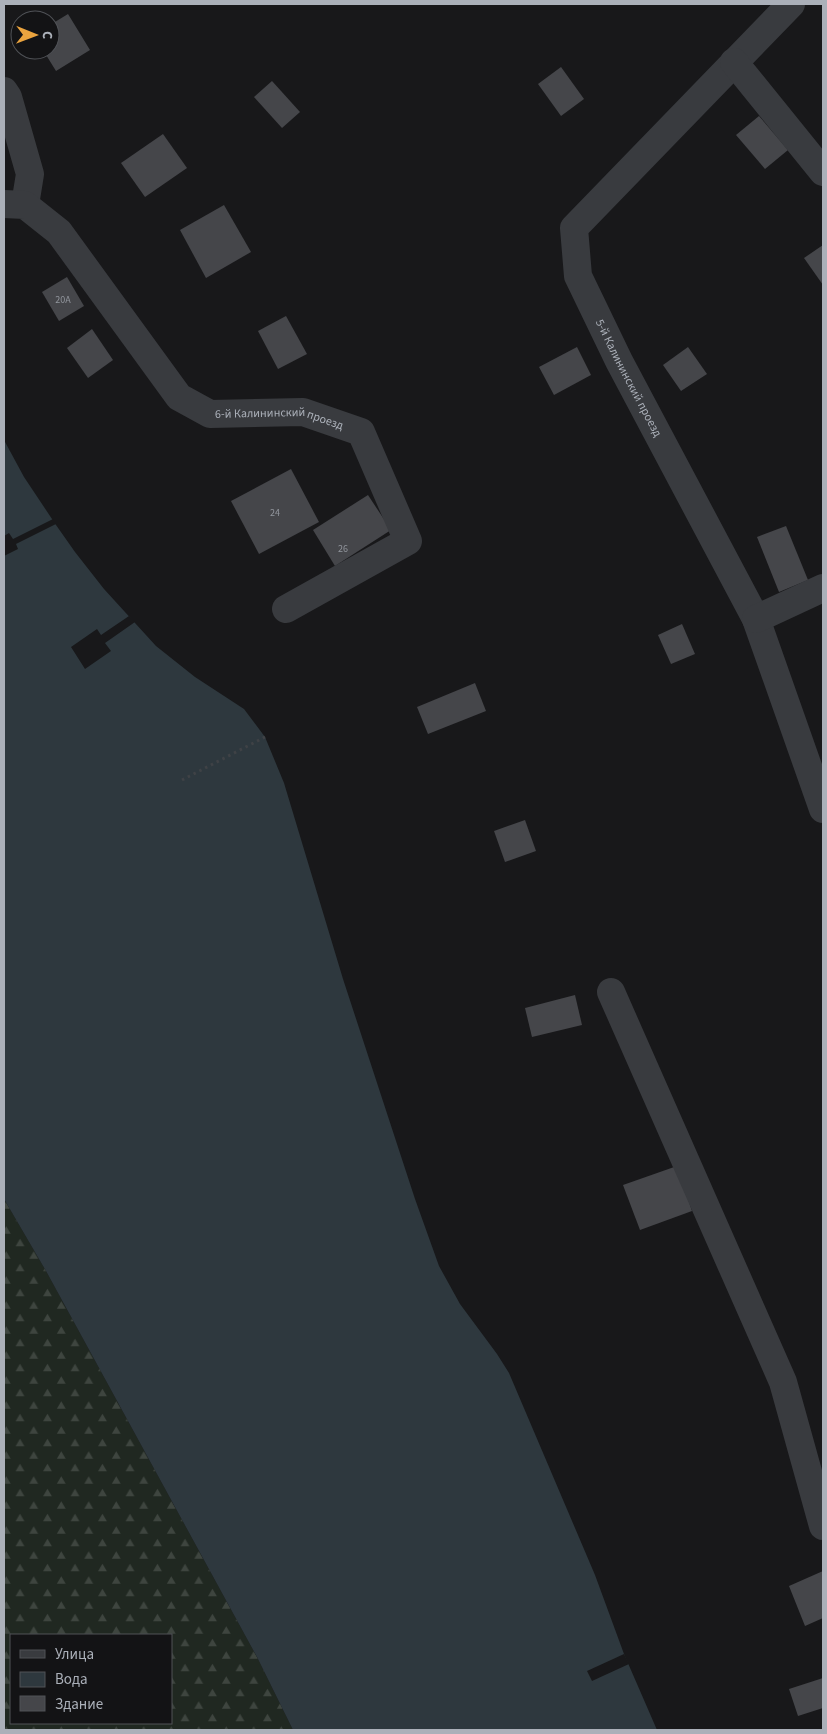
<svg xmlns="http://www.w3.org/2000/svg" width="827" height="1734" viewBox="0 0 827 1734" font-family="'Source Sans 3',sans-serif">
<style>
.forest{fill:url(#forest-firs);fill-rule:evenodd}
.water{fill:#2e383e}
.pier{fill:#18181a}
.building{fill:#45464a}
.lines{fill:none;stroke-linecap:round;stroke-linejoin:round}
.path{stroke:#3f4246;stroke-width:3;stroke-dasharray:2.5 4;stroke-linecap:butt}
.minor{stroke:#393b3f;stroke-width:28}
.labels{text-anchor:middle;stroke-width:4;stroke-linejoin:round;paint-order:stroke}
.number-label{font-size:10px;fill:#92969d}
.street-label{font-size:12px;fill:#abb0b9;stroke:#131315}
</style>
<defs>
<pattern id="forest-firs" width="22" height="20" patternUnits="userSpaceOnUse" patternTransform="scale(1.25)"><rect width="22" height="20" fill="#202821"/><path d="M5 1l3.5 6h-7zM16 11l3.5 6h-7z" fill="#3e453f"/></pattern>
</defs>
<rect width="100%" height="100%" fill="#18181a"/>
<path class="forest" d="M4,1199L46,1271L257,1657L293,1730H4ZM11,1635H171V1723H11Z"/>
<path class="water" d="M4,440L24,477L56,525L75,552L104,589L156,646L195,677L244,709L265,737L284,783L343,979L415,1199L439,1266L460,1304L497,1354L509,1373L595,1575L624,1654L657,1730H293L257,1657L46,1271L4,1199Z"/>
<g class="pier">
<path d="M53,519L56,524L16,544L18,549L4,556V536L9,533L13,539Z"/>
<path d="M129,616L135,622L105,643L111,651L85,669L71,647L97,629L101,635Z"/>
<path d="M624,1654L629,1664L592,1681L587,1671Z"/>
</g>
<g class="building">
<path d="M68,14L90,50L56,71L43,50H50V25Z"/>
<path d="M561,67L584,99L561,116L538,84Z"/>
<path d="M272,81L300,112L282,128L254,97Z"/>
<path d="M759,116L788,150L765,169L736,135Z"/>
<path d="M163,134L187,168L145,197L121,163Z"/>
<path d="M224,205L251,252L206,278L180,230Z"/>
<path d="M823,245V285L804,258Z"/>
<path d="M67,277L84,306L59,321L42,292Z"/>
<path d="M286,316L307,354L278,369L258,331Z"/>
<path d="M92,329L113,360L88,378L67,348Z"/>
<path d="M577,347L591,375L554,395L539,367Z"/>
<path d="M688,347L707,374L681,391L663,365Z"/>
<path d="M291,469L319,522L259,554L231,501Z"/>
<path d="M368,495L391,530L335,566L313,530Z"/>
<path d="M786,526L808,580L779,592L757,537Z"/>
<path d="M682,624L695,654L671,664L658,635Z"/>
<path d="M475,683L486,711L428,734L417,707Z"/>
<path d="M525,820L536,851L505,862L494,831Z"/>
<path d="M575,995L582,1025L532,1037L525,1008Z"/>
<path d="M677,1166L692,1211L640,1230L623,1185Z"/>
<path d="M823,1571V1618L805,1626L789,1586Z"/>
<path d="M823,1678V1708L798,1716L789,1689Z"/>
</g>
<g class="lines">
<path class="path" d="M182,780L265,737"/>
<g class="minor">
<path id="s1" d="M791,4L574,228L578,276L619,361L756,619L823,809"/>
<path d="M734,62L823,172"/>
<path d="M4,91L8,97L30,174L25,205"/>
<path id="s2" d="M4,204L25,205L59,232L179,397L210,414L303,412L361,432L408,541L286,609"/>
<path d="M756,619L823,588"/>
<path d="M611,992L783,1382L823,1526"/>
</g>
</g>
<g class="labels">
<g class="number-label">
<text x="63" y="303">20А</text>
<text x="275" y="516">24</text>
<text x="343" y="552">26</text>
</g>
<g class="street-label">
<text dy="4" stroke="none"><textPath href="#s1" startOffset="474">5-й Калининский проезд</textPath></text>
<text dy="4" stroke="none"><textPath href="#s2" startOffset="374">6-й Калининский проезд</textPath></text>
</g>
</g>
<rect width="827" height="1734" fill="none" stroke="#abb0b9" stroke-width="10"/>
<rect x="10" y="1634" width="162" height="90" fill="#131315" stroke="#505257"/>
<rect x="20" y="1650" width="25" height="8" fill="#393b3f" stroke="#505257"/>
<text x="55" y="1659" font-size="15" fill="#abb0b9">Улица</text>
<rect x="20" y="1672" width="25" height="15" fill="#2e383e" stroke="#505257"/>
<text x="55" y="1684" font-size="15" fill="#abb0b9">Вода</text>
<rect x="20" y="1696" width="25" height="15" fill="#45464a" stroke="#505257"/>
<text x="55" y="1709" font-size="15" fill="#abb0b9">Здание</text>
<g transform="translate(35 35) rotate(91)"><circle r="24" fill="#131315" stroke="#505257"/>
<path d="M0-4L9 19L0 12L-9 19Z" fill="#eba43f"/>
<text y="-8" font-size="14" font-weight="bold" text-anchor="middle" fill="#abb0b9">С</text>
</g>
</svg>
